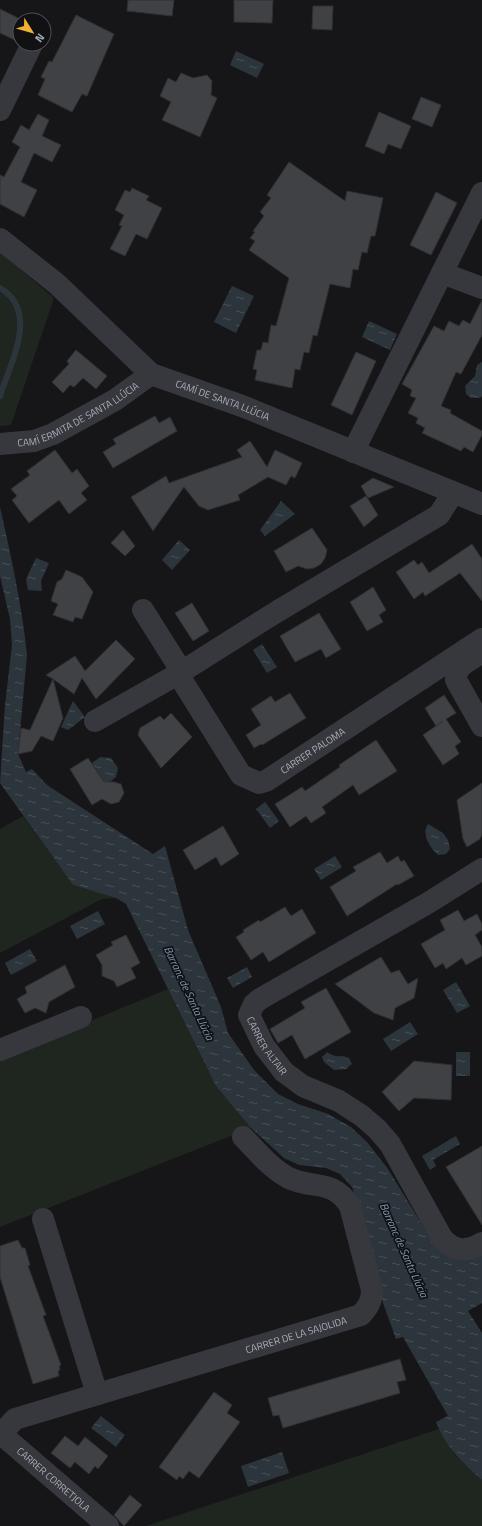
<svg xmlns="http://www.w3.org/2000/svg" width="482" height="1526" viewBox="0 0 482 1526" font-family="'Titillium Web',sans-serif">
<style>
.green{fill:#1e261f}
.water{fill:url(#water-ripples)}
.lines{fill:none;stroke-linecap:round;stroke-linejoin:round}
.stream{stroke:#2c353c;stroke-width:6}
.building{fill:#404145;stroke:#303034}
.minor{stroke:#37383d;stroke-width:22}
.labels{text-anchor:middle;stroke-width:3.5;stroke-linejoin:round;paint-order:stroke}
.street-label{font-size:10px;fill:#a8adb8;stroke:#111113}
.water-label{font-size:11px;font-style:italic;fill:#7f9bb3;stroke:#111113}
</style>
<defs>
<pattern id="water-ripples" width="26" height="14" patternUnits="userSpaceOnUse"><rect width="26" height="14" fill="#2c353c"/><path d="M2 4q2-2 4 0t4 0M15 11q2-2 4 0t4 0" fill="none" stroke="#485056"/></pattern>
</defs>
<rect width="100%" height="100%" fill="#161618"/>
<g class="green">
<path d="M0,252L54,298L11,425L0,426Z"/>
<path d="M23,816L73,885L116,898L102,899L0,953V829Z"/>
<path d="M168,989L216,1086L251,1128L0,1227V1058Z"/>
<path d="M439,1429L454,1454L482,1480V1526H146Z"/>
</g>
<g class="water">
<path d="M236,51L264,64L257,78L230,65Z"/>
<path d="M232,286L254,296L236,333L214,322Z"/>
<path d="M369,321L397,334L390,350L362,337Z"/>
<path d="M482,362V396L480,398H471L466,394L465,386L475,376L477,365Z"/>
<path d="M281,501L295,514L265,536L260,530Z"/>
<path d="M0,507C11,556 22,605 27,655L18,754L26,772L32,769L47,785L153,854L165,846L188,930L221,1007L228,1033L254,1070L278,1094L298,1104L328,1114L351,1127L367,1142L388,1169L435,1246L447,1256L458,1260L482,1252V1303L468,1311L482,1333V1480C461,1461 447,1449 436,1422L448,1416L403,1337L396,1339L383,1303L362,1215L352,1187L340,1174L326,1168L299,1165L284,1158L251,1128L216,1086L126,904L116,898L73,885L0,783L5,705L12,645L10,619L0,576Z"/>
<path d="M179,540L190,550L172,570L162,560Z"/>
<path d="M36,558L49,563L41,581L42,591L28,590L26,579Z"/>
<path d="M262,644L277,667L267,673L253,650Z"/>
<path d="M73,701L85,717L68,730L61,727Z"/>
<path d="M100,757L111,758L118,768L116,777L106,785L92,763Z"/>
<path d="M265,802L279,821L270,828L256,809Z"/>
<path d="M428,824L443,833L448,840L450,849L446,854L438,855C430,848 421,834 428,824Z"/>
<path d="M335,856L342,867L321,880L314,869Z"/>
<path d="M98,911L105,924L77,939L70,926Z"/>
<path d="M30,949L37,961L11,975L5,963Z"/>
<path d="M247,967L252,977L233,988L227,978Z"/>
<path d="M456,982L470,1006L457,1013L443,990Z"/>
<path d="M410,1022L418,1034L391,1051L383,1039Z"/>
<path d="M327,1052C336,1059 341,1054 349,1058L352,1064L346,1069L334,1070L324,1062L322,1057Z"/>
<rect x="456" y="1052" width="14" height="24"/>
<path d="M456,1136L460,1144L433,1160L436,1166L430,1170L422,1156Z"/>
<path d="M101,1416L125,1435L116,1447L91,1428Z"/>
<path d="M282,1452L289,1473L248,1487L241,1466Z"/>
</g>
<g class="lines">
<path class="stream" d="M0,288C40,311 10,364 0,396"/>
</g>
<g class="building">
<path d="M128,0H174L172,16L127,11Z"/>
<path d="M234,0H273L272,23L234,22Z"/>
<path d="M313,6H333L332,30L312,29Z"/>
<path d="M0,9L20,19L19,42L0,33Z"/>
<path d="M76,15L114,34L87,96L82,94L72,112L38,95L45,79L41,77L49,61L52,62Z"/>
<path d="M181,73L193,78L207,75L212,81L211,95L217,98L200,137L162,120L171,102L160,96L168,78L176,82Z"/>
<path d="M421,97L441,105L432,127L412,119Z"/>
<path d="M379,112L411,126L401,149L388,144L384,154L365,146Z"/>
<path d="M38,114L49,120L42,136L61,145L52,162L34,153L21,182L37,190L24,217L0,204V175L4,177L20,147L12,142L21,125L29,130Z"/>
<path d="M289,162L345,201L347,191L383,198L375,236H371L367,253L362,252L358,270L353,269L350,288L330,284L317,336L313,335L309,353L304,352L300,370L295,369L292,388L255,380L257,370L253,369L257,350H261L263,342L268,343L271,325L276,326L289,278L249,250L255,241L250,238L255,232L253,231L264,216L260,212L271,198L267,195Z"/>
<path d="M132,188L149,196L146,200L162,208L147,239L136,234L125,256L110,249L122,226L119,225L124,215L115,210L125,190L130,192Z"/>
<path d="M436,192L457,203L431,255L410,245Z"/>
<path d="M482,300V335L461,374L456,372L441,406L451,410L450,413L482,431V435L473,452L464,447L461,451L422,433L425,428L416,423L418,418L408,413L416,398L410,396L412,390L402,384L434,326L444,331L449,321L459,326L463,320L470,324Z"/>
<path d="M76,350L107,376L96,389L83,378L74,387L70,385L63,393L52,382L69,364L67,361Z"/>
<path d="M356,352L376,361L352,415L331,405Z"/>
<path d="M155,416L159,423L170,417L177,431L113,468L103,452L116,444L113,439Z"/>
<path d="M250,441L267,467L275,450L302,463L295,478L291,476L286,485L268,477L238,495L240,500L208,510L199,506L184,487L153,531L131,497L166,476L169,483L242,457L237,450Z"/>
<path d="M55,450L72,473L77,469L89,486L81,493L87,500L69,514L59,500L29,523L12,500L17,496L11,489L30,475L27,471Z"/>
<path d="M373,478L394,487L368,498L361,486Z"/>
<path d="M366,496L378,515L364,527L350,506Z"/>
<path d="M312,528L327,550L325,558L321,564L314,568L307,569L298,566L286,572L274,551Z"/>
<path d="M123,530L135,546L125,556L111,543Z"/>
<path d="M472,544L482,559V601L460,573L425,596L423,592L414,599L396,572L414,560L418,565L422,562L429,573Z"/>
<path d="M66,570L82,577L93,592L82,619L75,617L73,622L53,615L58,604L51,601L57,582L62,579Z"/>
<path d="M373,587L386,610L379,615L383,622L367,631L350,602Z"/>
<path d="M192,603L209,631L193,641L175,613Z"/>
<path d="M319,613L341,649L326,658L321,649L295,662L280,636Z"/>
<path d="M116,640L135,659L96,699L82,678L74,694L53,679L63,718L53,741L41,736L32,751L18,754L21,728L30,730L53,679L46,675L75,656L85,671Z"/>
<path d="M290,693L306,718L262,745L261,744L254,748L246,735L261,725L251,709L271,696L275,702Z"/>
<path d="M444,695L456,713L446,719L461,742L455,746L459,754L443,765L423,735L443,721L436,726L425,708Z"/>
<path d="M171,713L192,737L161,768L138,735L140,728L160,716L164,720Z"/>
<path d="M376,740L397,771L359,795L353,785L322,807L326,813L311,823L306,816L290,827L275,804L302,787L305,791L340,767L339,765Z"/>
<path d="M88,758L104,782H114L121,784L124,793L119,802L111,804L102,799L92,805L70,769Z"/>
<path d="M482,783V834L480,839L467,847L463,839L457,800Z"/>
<path d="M223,826L239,854L221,866L216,857L195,870L183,850Z"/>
<path d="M380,852L387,863L398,856L401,862L404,860L414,876L398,885L397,884L347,916L330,887L356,871L353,867Z"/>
<path d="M285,907L291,916L302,909L316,933L269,962L263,952L251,960L236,937L244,932L243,930L259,920L260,922Z"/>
<path d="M458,910L464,921L477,914L482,924V930L475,935L482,947V956L466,965L462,958L446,969L443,963L435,968L421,944L445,930L440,920Z"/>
<path d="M126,935L140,963L131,968L136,978L117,987L114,981L102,976V965L96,955L113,945L111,942Z"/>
<path d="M381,957L391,973L399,970L408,984L418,978L414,998L395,1008L393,1020L374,1013L335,984Z"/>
<path d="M65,965L75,987L49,1002L46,1013L35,1008L25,1013L17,999L27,993L25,987Z"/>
<path d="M326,988L351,1032L305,1059L292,1035L278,1043L270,1029L305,1008L301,1002Z"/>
<path d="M414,1061L452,1065L451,1100L414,1098L399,1111L382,1092Z"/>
<path d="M482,1146V1225L446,1167Z"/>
<path d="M18,1240L22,1248H25L30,1265L28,1266L46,1315L43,1316L61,1365L59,1366L60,1370L58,1371L59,1376L33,1384L0,1277V1246Z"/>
<path d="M400,1359L406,1380L397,1382L400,1393L283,1428L279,1415L273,1416L268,1398Z"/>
<path d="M214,1392L232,1405L227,1413L240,1422L199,1478L189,1471L183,1479L179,1476L177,1480L159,1467Z"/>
<path d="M65,1436L78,1446L85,1437L108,1456L98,1469L95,1466L89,1474L75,1462L70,1468L51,1453Z"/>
<path d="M130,1495L142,1505L124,1526L114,1515Z"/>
</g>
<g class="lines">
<g class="minor">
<path d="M0,110L32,44"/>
<path d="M482,193L442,273L482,288"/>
<path id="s1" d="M0,239L57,284L151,374L242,406L482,504"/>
<path id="s2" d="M0,444L34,441L53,434L115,400L151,374"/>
<path d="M353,452L442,273"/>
<path d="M143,610L177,664L178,674L278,611L439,515L453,493"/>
<path d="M476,656C466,663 455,667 456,680L482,726"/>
<path id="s3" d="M95,721L178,674L241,775L259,783L266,781L482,639"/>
<path id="s4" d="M482,869L428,903L260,999L254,1004L249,1015L264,1046L284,1072L303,1086L339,1101L362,1116L377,1129L390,1144L442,1238C454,1252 467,1252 482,1243"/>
<path d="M0,1050L81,1017"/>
<path d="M43,1219L97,1394"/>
<path id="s5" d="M0,1433L108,1526"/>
<path id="s6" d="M1,1434L15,1419L361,1315C368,1307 372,1301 372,1290L350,1206C332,1178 314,1190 289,1178C271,1169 257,1151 243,1137"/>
</g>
</g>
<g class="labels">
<g class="street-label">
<text dy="4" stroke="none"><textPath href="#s1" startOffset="279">CAMÍ DE SANTA LLÚCIA</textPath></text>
<text dy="4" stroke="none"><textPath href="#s2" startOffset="85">CAMÍ ERMITA DE SANTA LLÚCIA</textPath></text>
<text dy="4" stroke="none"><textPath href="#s3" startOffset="297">CARRER PALOMA</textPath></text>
<text dy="4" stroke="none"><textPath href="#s4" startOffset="313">CARRER ALTAIR</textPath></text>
<text dy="4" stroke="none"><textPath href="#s6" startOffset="314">CARRER DE LA SAJOLIDA</textPath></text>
<text dy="4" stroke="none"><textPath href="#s5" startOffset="71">CARRER CORRETJOLA</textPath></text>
</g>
<g class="water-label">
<text transform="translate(189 993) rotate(65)" y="4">Barranc de Santa Llúcia</text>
<text transform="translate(404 1250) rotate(66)" y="4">Barranc de Santa Llúcia</text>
</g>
</g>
<g transform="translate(32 32) rotate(127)"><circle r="19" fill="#111113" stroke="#4d4f55"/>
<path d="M0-3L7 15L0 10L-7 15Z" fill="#f2b134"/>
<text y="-6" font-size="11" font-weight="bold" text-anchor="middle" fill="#a8adb8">N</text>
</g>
</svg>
